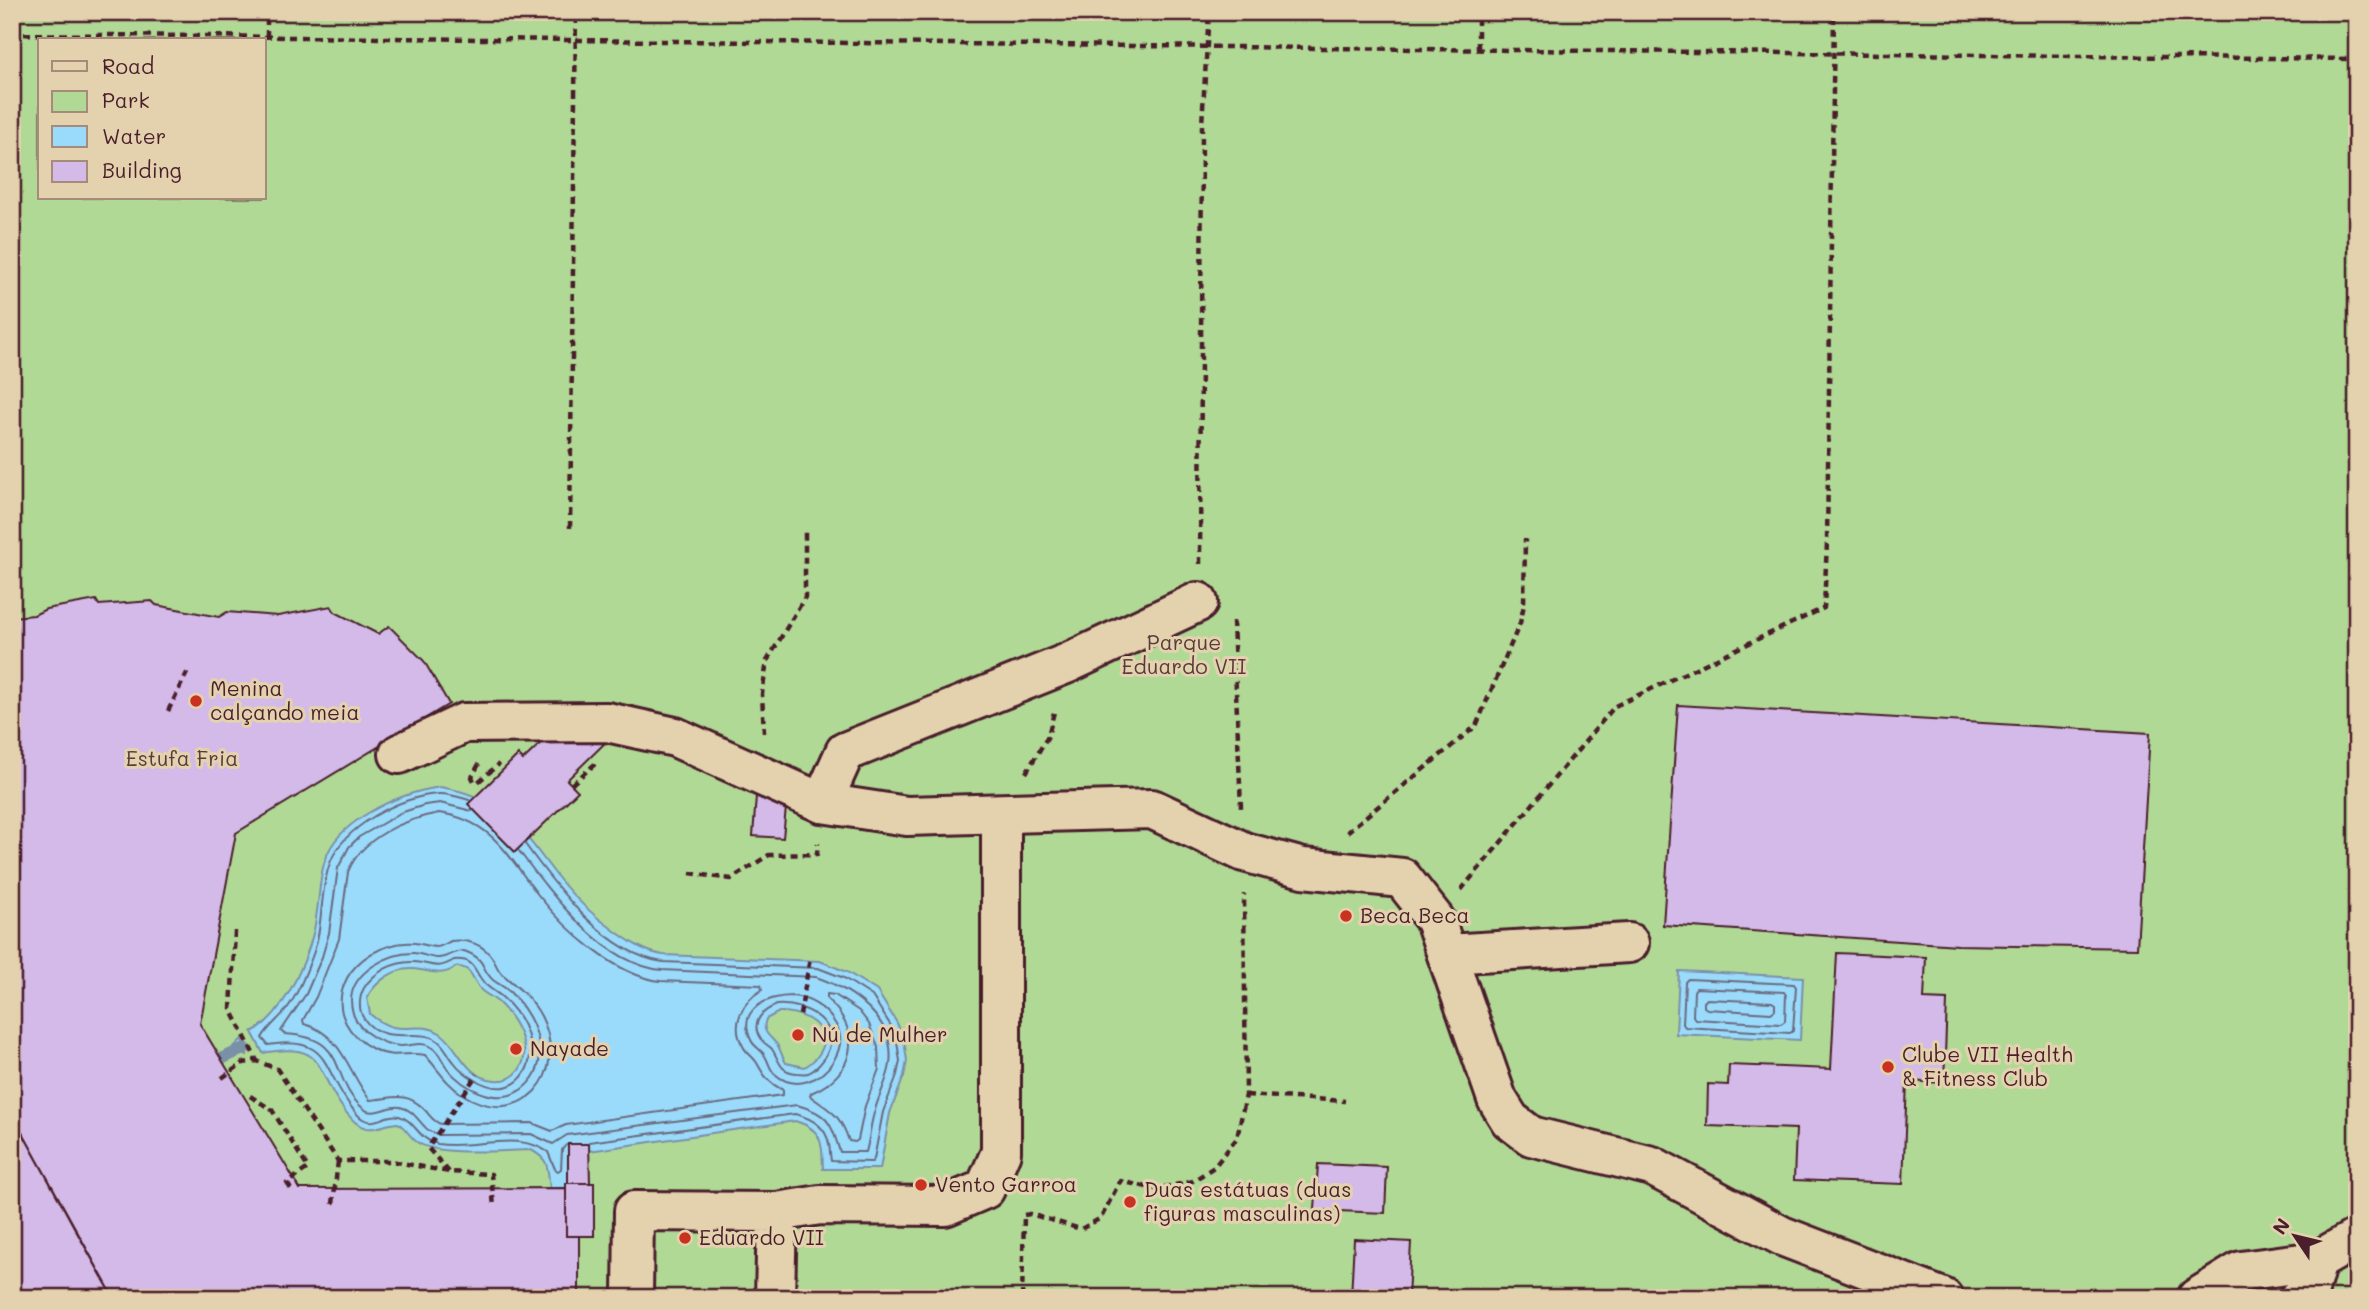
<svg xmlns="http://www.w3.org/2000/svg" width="2369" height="1310" viewBox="0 0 2369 1310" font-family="Mali,sans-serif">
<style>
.green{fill:#b1d996;stroke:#7e7c60;stroke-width:2;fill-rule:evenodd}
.water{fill:#9adbfc;stroke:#7a90a8;stroke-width:2;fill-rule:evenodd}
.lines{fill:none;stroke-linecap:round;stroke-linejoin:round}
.shore{stroke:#6a6a7f;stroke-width:2}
.stream{stroke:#7a90a8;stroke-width:12}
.building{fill:#d3bae8;stroke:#4a1f2b;stroke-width:2}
.minor-casing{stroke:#4a1f2b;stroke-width:44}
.path{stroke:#4a1f2b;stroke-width:4.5;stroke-dasharray:7 5;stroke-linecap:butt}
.minor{stroke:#e4d2af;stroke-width:38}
.poi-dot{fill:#c8321e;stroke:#e4d2af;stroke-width:2.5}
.labels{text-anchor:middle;stroke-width:6;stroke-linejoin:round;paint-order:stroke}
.park-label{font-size:21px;fill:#593b3b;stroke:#e4d2af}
.poi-label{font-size:21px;fill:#4a1f2b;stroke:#e4d2af;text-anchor:start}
</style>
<rect width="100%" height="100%" fill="#e1cdba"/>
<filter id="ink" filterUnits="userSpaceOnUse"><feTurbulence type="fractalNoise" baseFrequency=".0143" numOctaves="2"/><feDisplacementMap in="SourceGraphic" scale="14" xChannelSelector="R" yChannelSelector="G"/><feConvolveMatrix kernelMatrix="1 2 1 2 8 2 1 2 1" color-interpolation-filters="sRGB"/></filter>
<g filter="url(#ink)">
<path class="green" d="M12,12H2357V1298H12ZM40,40H264V198H40Z"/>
<g class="water">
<path d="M440,787C506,797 522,832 560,880C576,900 594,916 615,931C630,942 645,952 663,955L820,961L847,972L877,991L897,1023L904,1040L907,1061L904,1076L890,1113L880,1169H823C822,1143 823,1129 795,1121L589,1151H569L568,1183H566V1188H550C547,1167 550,1160 531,1150C505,1150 437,1157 417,1142C410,1137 406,1128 398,1123C387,1123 377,1130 366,1128C356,1125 352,1119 345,1111C314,1072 328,1040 263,1053L252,1032C268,1024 279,1009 288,994C299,975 309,951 314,930C325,873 312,846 370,812C392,799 414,791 440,787ZM456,967C473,966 472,981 482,991C487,995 494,998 499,1003C514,1018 534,1049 519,1070C513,1078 504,1081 495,1080C463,1077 459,1045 440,1033C416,1018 400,1041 370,1014L367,997C377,981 393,968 413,969C430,970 440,978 456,967ZM779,1012C815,1011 844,1042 805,1067L786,1063C782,1057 781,1051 778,1046C770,1035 761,1033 766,1019Z"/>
<path d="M1679,971L1803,977L1800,1040L1676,1034Z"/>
<path d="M242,1039L247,1055H241L240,1053L227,1060L225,1056Z"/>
</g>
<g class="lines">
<g class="shore">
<path d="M469,800C459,797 448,793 438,794C401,796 343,827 330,863C319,893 324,927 312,957C305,975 298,994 286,1010C279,1019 267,1028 262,1038L268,1045C332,1035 321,1069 352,1108C357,1114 360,1119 368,1121C379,1123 388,1113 399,1116C415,1120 418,1140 438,1144C473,1150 517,1130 548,1152L555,1169L558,1171L561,1169L562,1150L566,1145"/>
<path d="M472,811L440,803L425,805L400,813L385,822L359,837L349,847L338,868L329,933L322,957L306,994L281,1031L284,1034C352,1037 327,1079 364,1109C373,1117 389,1105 400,1107C412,1109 417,1119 425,1127C428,1131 434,1133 439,1135L531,1134L553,1144L567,1135L797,1105C830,1114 831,1124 840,1152H866C870,1138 870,1124 875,1110C879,1094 888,1080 890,1064C896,1019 853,990 816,977L662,970C603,964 552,895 519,851"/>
<path d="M439,813C493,820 509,858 539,896C567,931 615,975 660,981L761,985L762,990C743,1001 730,1024 743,1046C746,1053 754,1057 757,1063C764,1076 769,1083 783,1090V1095L566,1125L552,1131L532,1123L441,1124C432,1121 430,1115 424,1109C405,1090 392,1099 370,1100C348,1073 343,1034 304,1024L303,1020L316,997L339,939L348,872C361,838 405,819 439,813Z"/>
<path d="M525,844C556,887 607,955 663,962L818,968L844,978L872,996L891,1026L897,1042L900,1061L897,1075L883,1112L874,1159L872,1162L831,1161C830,1155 830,1150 829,1144C826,1126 811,1118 795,1114L589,1142"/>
<path d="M451,941C467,939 484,944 493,959C496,964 497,969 501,973C516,986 531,997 541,1016C571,1074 521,1132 462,1094C446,1084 438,1069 425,1055C408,1051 394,1060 373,1049C320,1020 337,962 389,946C398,943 411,942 421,944C425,945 432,947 436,947C441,947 447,943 451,941Z"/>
<path d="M464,951C487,959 480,968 493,980C498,984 505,987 510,992C535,1017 556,1063 522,1089C497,1107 463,1088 447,1068C442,1061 439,1051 431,1047C422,1041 411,1046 400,1046C388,1045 376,1040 366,1032C356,1024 351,1013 351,1000C352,972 388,953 413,953C422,953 431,959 439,958C449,957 453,951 464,951Z"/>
<path d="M454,960C477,958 473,972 485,984C490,989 496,992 502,997C510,1004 520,1016 524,1026C543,1065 516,1105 474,1079C467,1075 459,1069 454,1062C448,1055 445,1046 438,1041C418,1026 385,1048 364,1019C358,1010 359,997 364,988C374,972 394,961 414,962C432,963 436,971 454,960Z"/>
<path d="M1688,979L1794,984L1796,987L1793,1031L1790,1033L1685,1027L1683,1024L1685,982Z"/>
<path d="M1696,988L1784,992L1786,995L1785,1021L1781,1024L1695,1019L1693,1016L1694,991Z"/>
<path d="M827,994L835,995L859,1011L869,1024L878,1047L879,1069L865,1106L858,1140L855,1142L849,1141C840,1113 830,1111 810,1096L811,1093C856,1074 863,1031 827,999Z"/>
<path d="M793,996C809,998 824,1007 833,1020C843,1034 842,1046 834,1060C822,1080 795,1092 775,1074C769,1069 769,1062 765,1056C761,1049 754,1047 751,1040C736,1008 769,996 793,996Z"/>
<path d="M1707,999L1772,1002L1775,1004V1010L1771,1013L1707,1009L1704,1007V1002Z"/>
<path d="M777,1005C808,1003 846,1025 824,1059C820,1064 815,1071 808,1073C805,1074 801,1073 797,1073C779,1072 780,1061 772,1049C768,1045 763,1043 760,1038C750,1022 763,1010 777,1005Z"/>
</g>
<path class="stream" d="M206,1066L245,1048"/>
</g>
<g class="building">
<path d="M96,600L99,605L152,601L156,605L219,617L227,612L278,616L331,606L335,612L378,634L389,626L424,661L449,704L236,833L200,1024L300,1189L566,1188V1236H579V1298H114L22,1132L12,1121V617L34,615L46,609Z"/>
<path d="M1678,705L2150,733L2137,948L1958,945L1663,925Z"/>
<path d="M546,738L609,739L567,780L578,791L515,852L468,804L518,755L523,760Z"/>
<path d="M756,796L786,807L783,838L753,836Z"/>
<path d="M1837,953L1926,957L1924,999L1947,1000L1944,1083L1907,1081L1903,1184L1794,1180L1796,1129L1707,1126L1708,1084L1728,1085L1729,1065L1831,1069Z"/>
<path d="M12,1121L22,1132L12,1139Z"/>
<path d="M22,1132L79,1236L114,1298H12V1139Z"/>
<path d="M568,1144H589L590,1183H568Z"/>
<path d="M1318,1164L1387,1167L1385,1213L1315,1210Z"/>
<rect x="566" y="1183" width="28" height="53"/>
<path d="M1354,1239L1411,1242L1408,1298H1351Z"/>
</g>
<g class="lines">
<defs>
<g id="minor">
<path d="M399,754L464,723L607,722L675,737L822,803L907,816L1152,809L1244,852L1303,868L1402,878L1435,920L1497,1099L1510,1120L1531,1136L1652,1166L1782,1236L1943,1298"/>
<path d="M822,803L845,752L1068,663L1198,602"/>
<path d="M1447,954L1629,943"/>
<path d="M777,1212L820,1205L945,1206L985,1189L1001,1152V814"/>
<path d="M633,1298L634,1211L777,1212L775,1298"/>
<path d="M2197,1298L2241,1271L2317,1261L2357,1238"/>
<path d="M2299,1298L2309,1290L2317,1261"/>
</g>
</defs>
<use href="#minor" class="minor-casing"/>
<g class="path">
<path d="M12,34L2357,59"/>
<path d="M267,37V12"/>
<path d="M1478,49V12"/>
<path d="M570,528L576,12"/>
<path d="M1200,564L1202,124L1209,12"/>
<path d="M1233,621L1241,808"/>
<path d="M168,711L189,669"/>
<path d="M764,733L762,694L767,661L805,597V531"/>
<path d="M479,764L472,777L474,781L478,782L499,764"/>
<path d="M1026,773L1048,736L1054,712"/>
<path d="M572,784L595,764"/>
<path d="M1347,832L1476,726L1520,623L1524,605L1525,539"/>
<path d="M690,873L731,879L769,855L817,854L818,843"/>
<path d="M1461,890L1615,706L1824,608L1827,542L1834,12"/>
<path d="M235,931L231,1009L257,1061"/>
<path d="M800,1015L810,958"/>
<path d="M222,1078L243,1063L257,1061L277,1069L338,1161H391L449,1172L491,1174L494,1207"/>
<path d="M1246,1095L1345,1101"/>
<path d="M250,1096L272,1110L308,1168L287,1183L291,1189"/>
<path d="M449,1172L428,1148L477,1074"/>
<path d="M333,1204L338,1161"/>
<path d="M1024,1215L1030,1214L1081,1229L1101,1218L1120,1181L1156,1189L1193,1181L1214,1167L1237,1138L1246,1095L1244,894"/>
<path d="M1022,1298L1024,1215"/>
</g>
<use href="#minor" class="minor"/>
</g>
</g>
<g class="poi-dot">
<circle cx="196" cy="701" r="7"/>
<circle cx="1346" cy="916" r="7"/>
<circle cx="798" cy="1035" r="7"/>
<circle cx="516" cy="1049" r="7"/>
<circle cx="1888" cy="1067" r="7"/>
<circle cx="921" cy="1185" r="7"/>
<circle cx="1130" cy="1202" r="7"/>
<circle cx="685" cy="1238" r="7"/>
</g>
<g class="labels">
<g class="park-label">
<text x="1184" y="650">Parque<tspan x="1184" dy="24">Eduardo VII</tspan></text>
<text x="182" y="766">Estufa Fria</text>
</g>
<g class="poi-label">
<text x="210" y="696">Menina<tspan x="210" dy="24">calçando meia</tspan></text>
<text x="1360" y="923">Beca Beca</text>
<text x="812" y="1042">Nú de Mulher</text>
<text x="530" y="1056">Nayade</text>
<text x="1902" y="1062">Clube VII Health<tspan x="1902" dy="24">&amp; Fitness Club</tspan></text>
<text x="935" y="1192">Vento Garroa</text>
<text x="1144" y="1197">Duas estátuas (duas<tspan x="1144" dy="24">figuras masculinas)</tspan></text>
<text x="699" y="1245">Eduardo VII</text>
</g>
</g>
<rect width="2369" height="1310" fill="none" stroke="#e4d2af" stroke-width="42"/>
<rect x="21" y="21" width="2327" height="1268" fill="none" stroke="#4a1f2b" stroke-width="2.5" filter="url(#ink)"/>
<rect x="38" y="38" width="228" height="161" fill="#e4d2af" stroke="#a68a7a" stroke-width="2"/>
<rect x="52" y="61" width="35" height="10" fill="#e4d2af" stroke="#a68a7a" stroke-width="2"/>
<text x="102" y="74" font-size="21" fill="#4a1f2b">Road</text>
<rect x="52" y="91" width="35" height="21" fill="#b1d996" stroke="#a68a7a" stroke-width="2"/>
<text x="102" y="108" font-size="21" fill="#4a1f2b">Park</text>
<rect x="52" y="126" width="35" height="21" fill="#9adbfc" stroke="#a68a7a" stroke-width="2"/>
<text x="102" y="144" font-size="21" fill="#4a1f2b">Water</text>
<rect x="52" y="161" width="35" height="21" fill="#d3bae8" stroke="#a68a7a" stroke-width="2"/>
<text x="102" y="178" font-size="21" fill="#4a1f2b">Building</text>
<g transform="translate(2295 1236) rotate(305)" stroke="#e4d2af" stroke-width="5" paint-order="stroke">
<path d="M0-5L12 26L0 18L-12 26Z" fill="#4a1f2b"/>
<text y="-10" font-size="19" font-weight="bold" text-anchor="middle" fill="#4a1f2b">N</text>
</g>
</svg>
